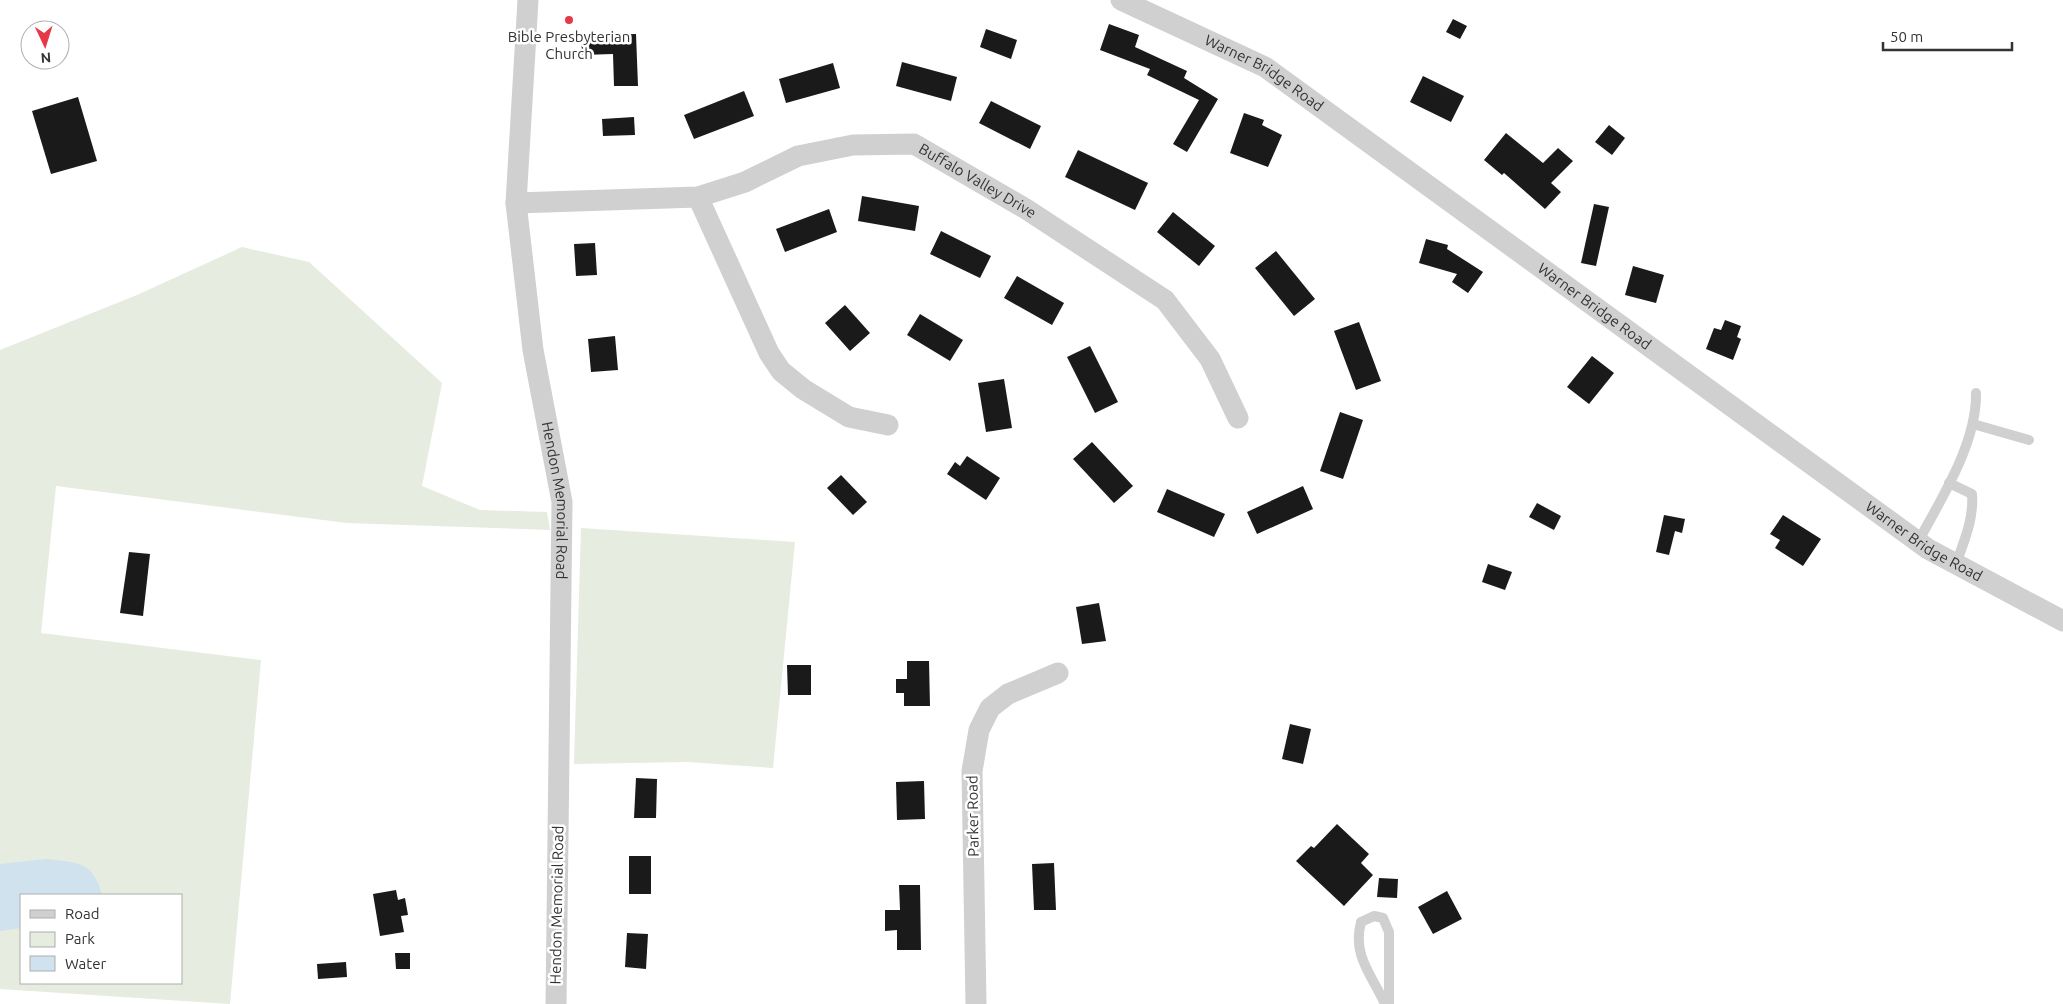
<svg xmlns="http://www.w3.org/2000/svg" width="2063" height="1004" viewBox="0 0 2063 1004" font-family="Ubuntu,sans-serif">
<style>
.green{fill:#e6ecdf;fill-rule:evenodd}
.water{fill:#cfe2ee}
.building{fill:#1a1a1a}
.lines{fill:none;stroke-linecap:round;stroke-linejoin:round}
.service{stroke:#d0d0d0;stroke-width:10}
.minor{stroke:#d0d0d0;stroke-width:21}
.poi-dot{fill:#e63946;stroke:#fff;stroke-width:2}
.labels{text-anchor:middle;stroke-width:5;stroke-linejoin:round;paint-order:stroke}
.poi-label{font-size:15px;fill:#333;stroke:#fff}
.street-label{font-size:15px;fill:#333;stroke:#fff}
</style>
<rect width="100%" height="100%" fill="#fff"/>
<g class="green">
<path d="M242,247L309,262L442,383L422,486L480,510L547,512L550,530L347,523L56,486L41,633L261,660L230,1004L0,989V350L137,295ZM21,895H181V983H21Z"/>
<path d="M581,528L795,542L773,768L687,762L574,764Z"/>
</g>
<path class="water" d="M47,859C78,863 93,861 102,895H21V928L0,931V864Z"/>
<g class="building">
<path d="M1453,19L1467,26L1460,39L1446,32Z"/>
<path d="M1109,24L1139,35L1135,47L1187,71L1184,78L1218,99L1187,152L1173,144L1199,100L1147,75L1150,69L1100,50Z"/>
<path d="M986,29L1017,40L1011,59L980,47Z"/>
<path d="M636,34L638,86H614L613,54L582,55L581,35Z"/>
<path d="M902,62L957,77L951,101L896,86Z"/>
<path d="M833,63L840,88L786,103L779,79Z"/>
<path d="M1423,76L1464,96L1451,122L1410,102Z"/>
<path d="M744,91L754,116L694,139L684,115Z"/>
<path d="M78,97L97,161L51,174L32,111Z"/>
<path d="M991,101L1041,126L1030,149L979,123Z"/>
<path d="M1244,113L1264,120L1262,125L1282,135L1268,167L1230,153Z"/>
<path d="M634,117L635,135L603,136L602,119Z"/>
<path d="M1609,125L1625,138L1612,155L1595,142Z"/>
<path d="M1506,133L1543,163L1558,148L1573,161L1551,183L1561,192L1545,209L1504,173L1502,175L1484,160Z"/>
<path d="M1078,150L1148,183L1135,210L1065,177Z"/>
<path d="M862,196L919,206L915,231L858,221Z"/>
<path d="M1594,204L1609,207L1596,266L1581,263Z"/>
<path d="M829,209L837,232L785,252L776,229Z"/>
<path d="M1173,212L1215,246L1199,266L1157,232Z"/>
<path d="M941,231L991,256L980,278L930,254Z"/>
<path d="M1426,239L1448,245L1447,249L1483,272L1468,293L1452,282L1457,274L1419,263Z"/>
<path d="M595,243L597,275L576,276L574,244Z"/>
<path d="M1276,251L1315,299L1294,316L1255,268Z"/>
<path d="M1633,266L1664,275L1656,303L1625,295Z"/>
<path d="M1017,276L1064,303L1052,325L1004,298Z"/>
<path d="M845,305L870,333L850,351L825,323Z"/>
<path d="M920,314L963,340L950,361L907,335Z"/>
<path d="M1725,320L1741,326L1737,337L1741,339L1733,360L1706,349L1714,328L1721,330Z"/>
<path d="M1359,322L1381,381L1356,390L1334,331Z"/>
<path d="M615,336L618,370L591,372L588,339Z"/>
<path d="M1090,346L1118,402L1095,413L1067,357Z"/>
<path d="M1592,356L1614,373L1589,404L1567,387Z"/>
<path d="M1004,379L1012,428L986,432L978,383Z"/>
<path d="M1340,412L1363,420L1343,479L1320,471Z"/>
<path d="M1092,442L1133,486L1114,503L1073,459Z"/>
<path d="M967,456L1000,478L986,500L947,474L955,462L960,466Z"/>
<path d="M841,475L867,502L853,515L827,488Z"/>
<path d="M1303,486L1313,509L1257,534L1247,512Z"/>
<path d="M1167,489L1225,514L1214,537L1157,512Z"/>
<path d="M1537,503L1561,516L1554,530L1529,517Z"/>
<path d="M1664,515L1685,519L1682,533L1675,531L1669,555L1656,552Z"/>
<path d="M1783,515L1821,539L1803,566L1775,548L1780,540L1770,534Z"/>
<path d="M129,552L150,554L143,616L120,613Z"/>
<path d="M1488,564L1512,572L1505,590L1482,582Z"/>
<path d="M1099,603L1106,641L1082,644L1076,607Z"/>
<path d="M907,661H929L930,706H904V693H896V679H907Z"/>
<path d="M787,665H811V695H788Z"/>
<path d="M1290,724L1311,729L1303,764L1282,759Z"/>
<path d="M636,778L657,779L656,818H634Z"/>
<path d="M924,781L925,819L897,820L896,782Z"/>
<path d="M1337,824L1369,854L1361,863L1373,875L1344,906L1296,861L1311,846L1314,848Z"/>
<rect x="629" y="856" width="22" height="38"/>
<path d="M1054,863L1056,910H1034L1032,864Z"/>
<path d="M1379,878L1398,879L1397,898L1377,897Z"/>
<path d="M899,885H920L921,950H897V930L885,931V910H900Z"/>
<path d="M396,890L398,900L405,898L408,915L401,916L404,932L380,936L373,894Z"/>
<path d="M1447,891L1462,919L1433,934L1418,907Z"/>
<path d="M627,933L648,934L646,969L625,967Z"/>
<path d="M395,953H410V969H396Z"/>
<path d="M346,962L347,977L318,979L317,964Z"/>
</g>
<g class="lines">
<g class="service">
<path d="M1973,424L2029,440"/>
<path d="M1949,483L1972,494C1974,519 1964,541 1956,564"/>
<path d="M1918,542C1941,499 1977,443 1976,393"/>
<path d="M1385,1004C1372,975 1352,956 1361,922L1374,916L1383,918L1389,932V1004"/>
</g>
<g class="minor">
<path id="s1" d="M528,0L516,203L533,350L562,502L556,1004"/>
<path id="s2" d="M1121,0L1265,67L1928,549L2063,621"/>
<path d="M698,197L769,353L781,371L803,389L849,417L888,425"/>
<path id="s3" d="M516,203L698,197L745,182L798,156L853,145L914,144L1026,209L1165,300L1210,359L1238,418"/>
<path d="M976,1004L972,771L979,730L990,708L1008,694L1058,673"/>
</g>
</g>
<circle class="poi-dot" cx="569" cy="20" r="5"/>
<g class="labels">
<g class="poi-label">
<text x="569" y="42">Bible Presbyterian<tspan x="569" dy="17">Church</tspan></text>
</g>
<g class="street-label">
<text dy="5" stroke="none"><textPath href="#s2" startOffset="161">Warner Bridge Road</textPath></text>
<text dy="5" stroke="none"><textPath href="#s3" startOffset="481">Buffalo Valley Drive</textPath></text>
<text dy="5" stroke="none"><textPath href="#s2" startOffset="566">Warner Bridge Road</textPath></text>
<text dy="5" stroke="none"><textPath href="#s1" startOffset="504">Hendon Memorial Road</textPath></text>
<text dy="5" stroke="none"><textPath href="#s2" startOffset="971">Warner Bridge Road</textPath></text>
<text transform="translate(973 816) rotate(-91)" y="5">Parker Road</text>
<text transform="translate(557 905) rotate(-89)" y="5">Hendon Memorial Road</text>
</g>
</g>
<rect x="20" y="894" width="162" height="90" fill="#ffffff" stroke="#adadad"/>
<rect x="30" y="910" width="25" height="8" fill="#d0d0d0" stroke="#adadad"/>
<text x="65" y="919" font-size="15" fill="#333333">Road</text>
<rect x="30" y="932" width="25" height="15" fill="#e6ecdf" stroke="#adadad"/>
<text x="65" y="944" font-size="15" fill="#333333">Park</text>
<rect x="30" y="956" width="25" height="15" fill="#cfe2ee" stroke="#adadad"/>
<text x="65" y="969" font-size="15" fill="#333333">Water</text>
<g transform="translate(45 45) rotate(176)"><circle r="24" fill="#ffffff" stroke="#adadad"/>
<path d="M0-4L9 19L0 12L-9 19Z" fill="#e63946"/>
<text y="-8" font-size="14" font-weight="bold" text-anchor="middle" fill="#333333">N</text>
</g>
<path d="M1883 42v8h129v-8" fill="none" stroke="#333333" stroke-width="2.5"/>
<text x="1890" y="42" font-size="15" fill="#333333" stroke="#ffffff" stroke-width="4" paint-order="stroke">50 m</text>
</svg>
